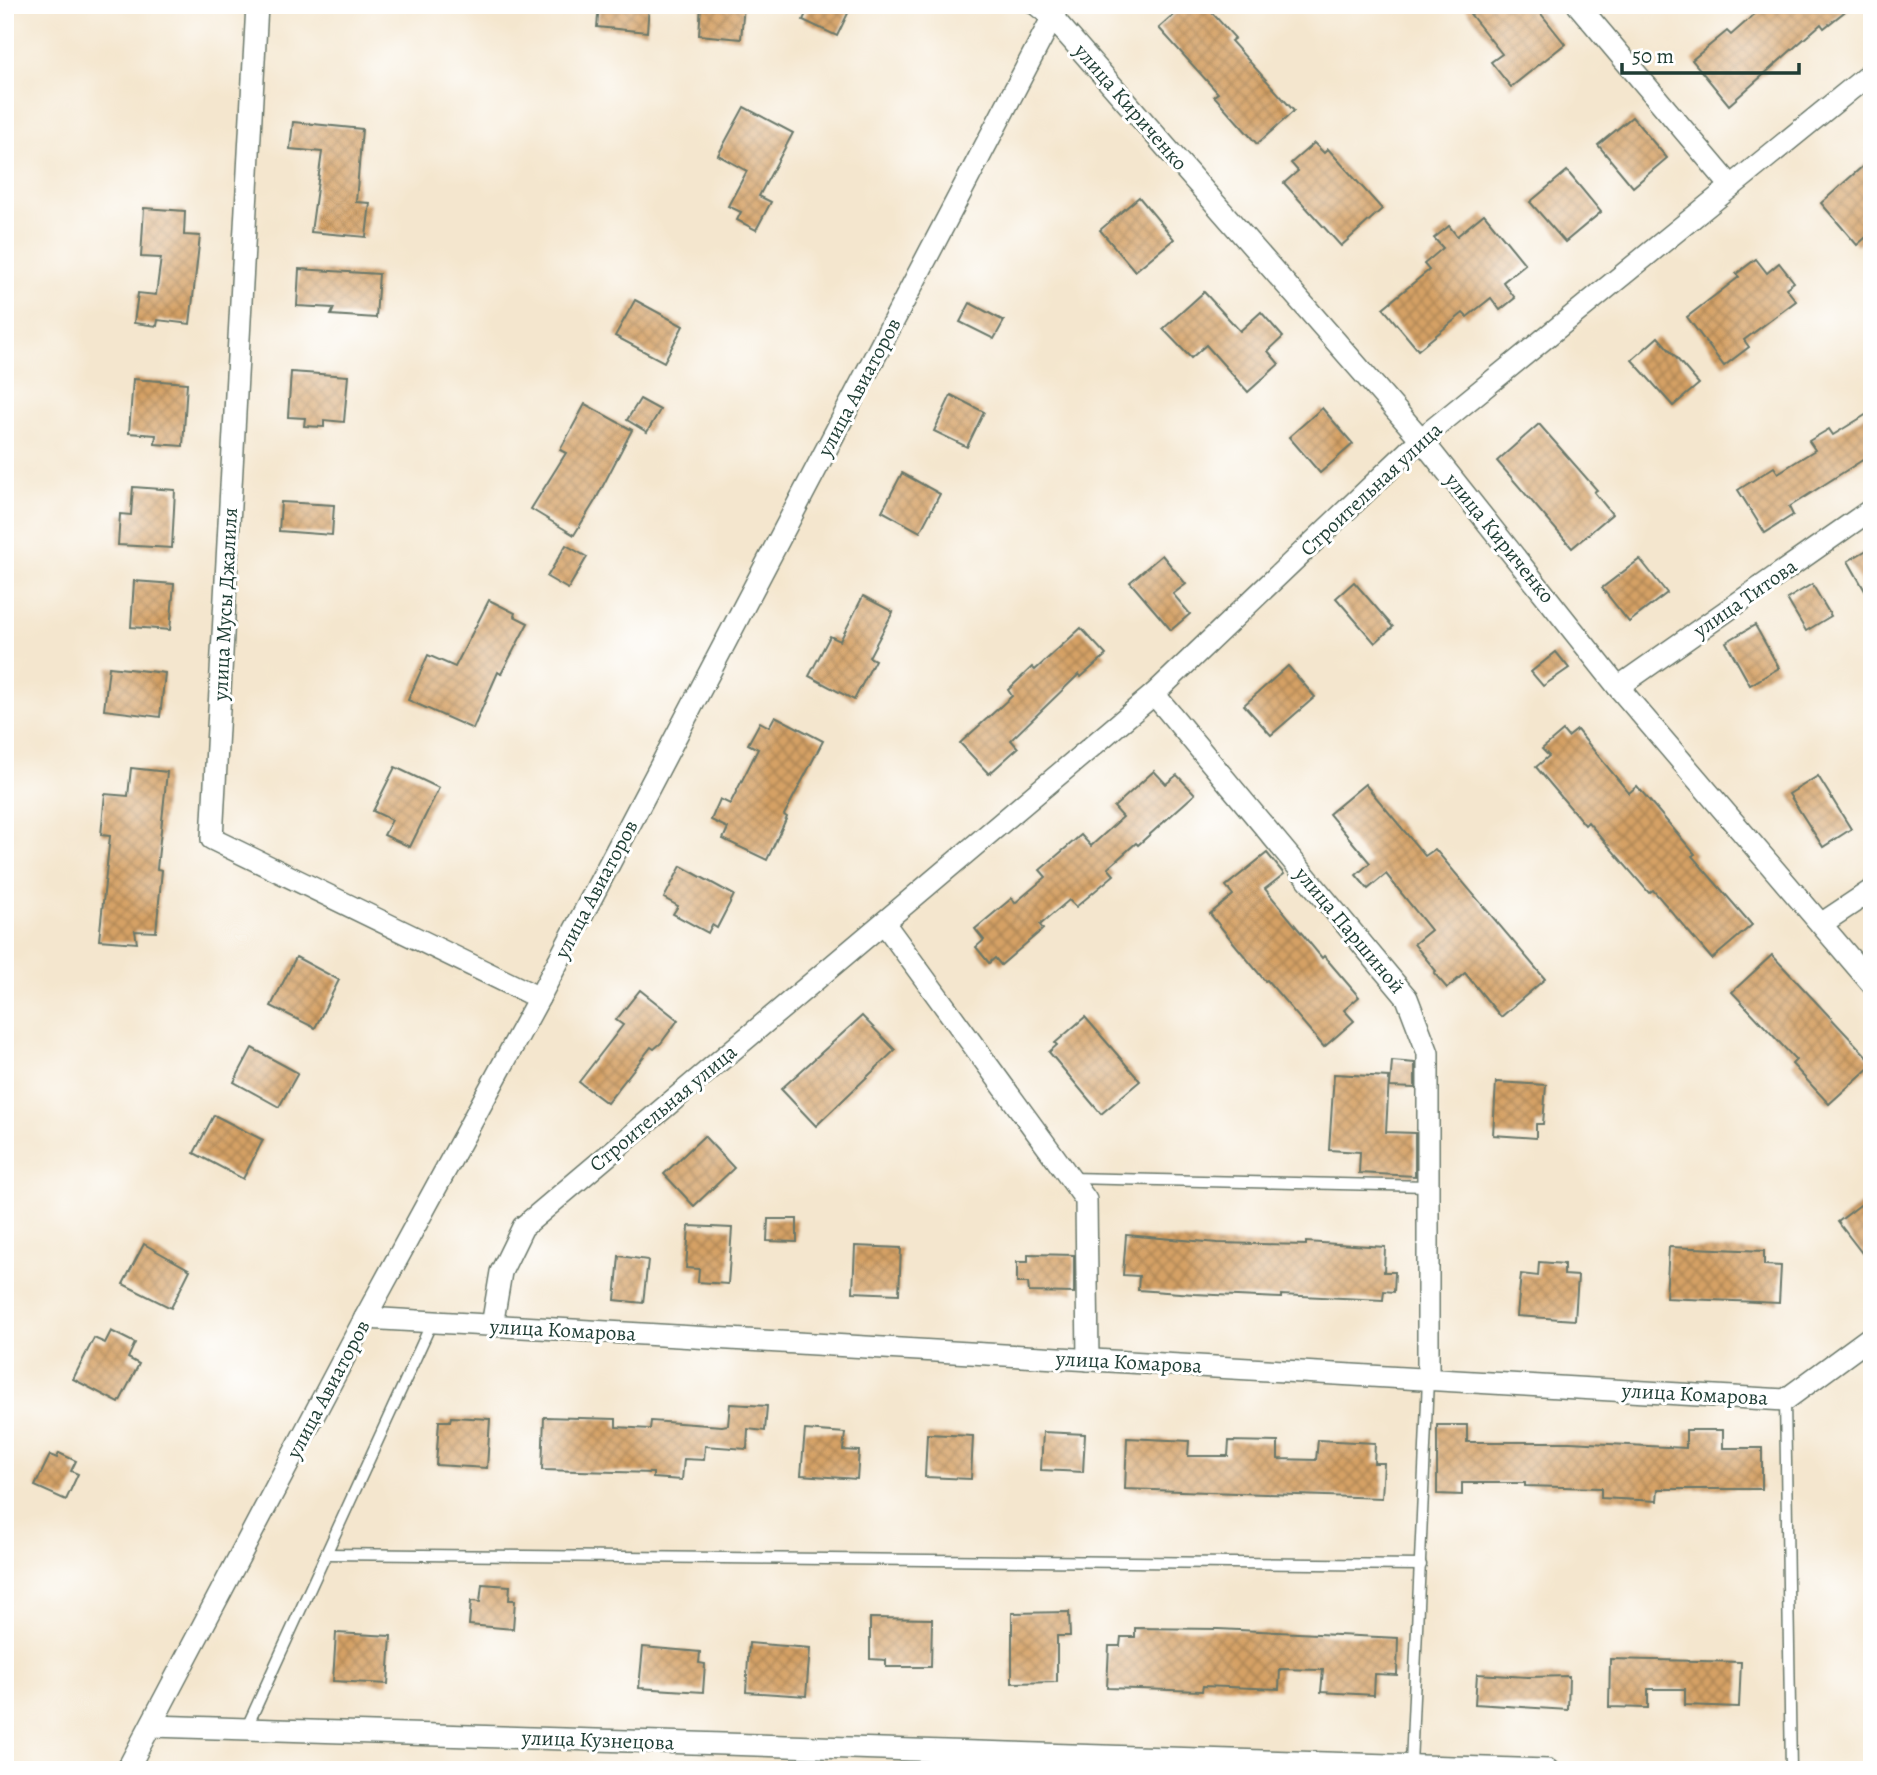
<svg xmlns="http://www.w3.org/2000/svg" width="1877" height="1775" viewBox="0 0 1877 1775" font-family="Alegreya,serif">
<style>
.building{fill:url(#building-cross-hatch)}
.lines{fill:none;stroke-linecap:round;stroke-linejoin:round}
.service-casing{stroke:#6a786a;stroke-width:13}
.minor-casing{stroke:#6a786a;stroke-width:24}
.service{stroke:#fff;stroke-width:10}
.minor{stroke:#fff;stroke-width:21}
.labels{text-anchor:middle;stroke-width:6;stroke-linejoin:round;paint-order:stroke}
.street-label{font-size:21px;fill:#1f3d34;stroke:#fff}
</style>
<defs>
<pattern id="building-cross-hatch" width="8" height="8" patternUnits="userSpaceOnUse" patternTransform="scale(1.75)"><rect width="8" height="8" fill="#d5a165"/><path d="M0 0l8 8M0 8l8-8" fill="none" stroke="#ac8454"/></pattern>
</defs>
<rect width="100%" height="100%" fill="#fff"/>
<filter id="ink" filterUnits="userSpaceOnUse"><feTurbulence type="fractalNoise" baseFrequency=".0143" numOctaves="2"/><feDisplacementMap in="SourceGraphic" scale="14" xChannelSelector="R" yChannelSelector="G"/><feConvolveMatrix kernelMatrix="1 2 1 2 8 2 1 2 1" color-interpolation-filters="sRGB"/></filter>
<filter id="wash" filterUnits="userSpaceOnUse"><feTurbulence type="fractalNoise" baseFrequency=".00686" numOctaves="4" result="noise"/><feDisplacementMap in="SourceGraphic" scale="28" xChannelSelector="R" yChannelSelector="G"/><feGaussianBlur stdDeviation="1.57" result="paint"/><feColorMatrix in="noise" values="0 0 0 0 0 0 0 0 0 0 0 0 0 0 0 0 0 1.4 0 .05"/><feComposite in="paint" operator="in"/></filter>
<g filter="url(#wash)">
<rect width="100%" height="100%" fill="#f4e6ce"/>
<g id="blocks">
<g class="building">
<path d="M599,5H649L647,32L597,27Z"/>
<path d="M701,5H744L741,39L699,35Z"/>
<path d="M810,5H852L837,36L803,20Z"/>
<path d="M1185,5H1205L1235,38L1231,41L1294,111L1257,144L1214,96L1218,93L1159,28Z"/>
<path d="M1463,5H1534L1565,44L1511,87L1491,62L1502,54Z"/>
<path d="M1765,5H1853L1824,28L1821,24L1729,105L1692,60L1727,31L1731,35Z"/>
<path d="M744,107L793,133L759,196L771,202L756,230L737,220L741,212L728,206L747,171L718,155Z"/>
<path d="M1632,117L1667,158L1633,187L1598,145Z"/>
<path d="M293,122L362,129L356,202L370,203L366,237L311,232L322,152L290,149Z"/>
<path d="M1314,143L1324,153L1328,149L1382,209L1341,246L1284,183L1298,171L1291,163Z"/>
<path d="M1872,158V232L1857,245L1821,203Z"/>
<path d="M1567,171L1601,212L1565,242L1530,202Z"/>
<path d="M1139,197L1174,239L1135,271L1100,230Z"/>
<path d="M144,208L185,211L184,235L200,236L190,324L158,320L157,326L134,323L138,293L156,295L161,258L141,257Z"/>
<path d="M1484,214L1525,264L1503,282L1515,298L1500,310L1491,298L1467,317L1463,313L1418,350L1383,308L1429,270L1424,264L1443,248L1434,238L1449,226L1457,236Z"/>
<path d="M1756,259L1767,273L1779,263L1794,282L1786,288L1796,301L1744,340L1749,347L1724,366L1687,317L1739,277L1736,274Z"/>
<path d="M299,269L379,274L376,318L331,315L334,308L297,306Z"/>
<path d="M1204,292L1240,331L1261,312L1283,337L1268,351L1279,364L1248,392L1206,345L1191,358L1163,329Z"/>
<path d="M635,300L683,326L664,362L615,336Z"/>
<path d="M970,303L1004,321L994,339L960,322Z"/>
<path d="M1658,337L1699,384L1673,406L1632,360Z"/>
<path d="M291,372L348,376L344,422L324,420V427L304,426L305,418L288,417Z"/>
<path d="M133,379L187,383L183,446L155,444L156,435L129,433Z"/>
<path d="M951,395L984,412L967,447L934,431Z"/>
<path d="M640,399L660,410L647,432L627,420Z"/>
<path d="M585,404L632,430L595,501L574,535L531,509L566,453L560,450Z"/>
<path d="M1322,408L1353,444L1320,473L1289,437Z"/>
<path d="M1872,411V454L1789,507L1793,515L1765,533L1738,490L1774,467L1778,473L1815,450L1809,441L1829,429L1833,435Z"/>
<path d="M1539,424L1597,490L1594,492L1612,514L1572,548L1497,461Z"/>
<path d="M902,473L940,494L920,532L882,511Z"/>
<path d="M133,487L175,490L172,548L118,545L120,514L131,515Z"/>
<path d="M281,502L334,505L332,535L279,531Z"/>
<path d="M566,545L587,557L568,589L547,577Z"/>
<path d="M1872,547V603L1848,561Z"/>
<path d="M1162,555L1186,584L1173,594L1190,614L1171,630L1130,582Z"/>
<path d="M1640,559L1667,593L1629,622L1602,588Z"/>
<path d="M134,581L174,584L170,630L131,627Z"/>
<path d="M1354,582L1393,627L1375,643L1336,598Z"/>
<path d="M1812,584L1831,616L1806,631L1787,599Z"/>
<path d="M863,596L893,612L869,657L875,660L854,700L809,676L830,636L840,641Z"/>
<path d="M489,600L515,613L514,616L528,623L501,674L498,672L473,729L408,700L428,655L455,667Z"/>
<path d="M1755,625L1779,668L1750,685L1726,642Z"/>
<path d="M1081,628L1106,655L1081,677L1079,674L1011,740L1018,748L989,774L960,743L1012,696L1008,690L1032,667L1035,670Z"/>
<path d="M1556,652L1569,668L1543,686L1531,672Z"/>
<path d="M1288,666L1315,697L1271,735L1244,705Z"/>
<path d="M109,667L165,673L160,717L104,710Z"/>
<path d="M775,716L823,741L784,815L787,817L767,860L723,839L728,828L711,820L720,799L730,804L758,749L748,744L760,722L769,727Z"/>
<path d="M1577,730L1629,793L1637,786L1695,854L1692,856L1752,925L1712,959L1653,890L1649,893L1588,822L1585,825L1536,767L1549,756L1542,749L1563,731L1568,737Z"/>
<path d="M395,767L439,788L410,847L384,835L392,820L373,811Z"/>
<path d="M131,768L167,772L157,869L162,870L156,932L135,931L137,943L99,940L110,836L101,835L105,794L128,796Z"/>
<path d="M1154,771L1166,784L1177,775L1195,794L1138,845L1136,843L1108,868L1114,875L1076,907L1069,900L1040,925L1043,929L1001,965L995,958L989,963L976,947L984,940L975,929L1012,898L1015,903L1046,877L1040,870L1081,835L1091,846L1123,817L1114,807Z"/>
<path d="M1818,776L1851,829L1823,847L1789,794Z"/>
<path d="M1365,784L1425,856L1435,849L1545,979L1501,1017L1465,973L1447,988L1434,973L1436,971L1414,944L1431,930L1386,874L1368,889L1356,875L1370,863L1329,814Z"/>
<path d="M1267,853L1284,874L1265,889L1322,958L1324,956L1359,997L1344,1010L1354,1021L1324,1047L1267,980L1265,981L1210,914L1233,895L1226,886Z"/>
<path d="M681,866L734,895L717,928L712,925L708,933L673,914L678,906L664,898Z"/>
<path d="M1772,955L1872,1062V1065L1829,1104L1792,1064L1796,1060L1732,992Z"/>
<path d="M296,957L339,980L315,1028L271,1006Z"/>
<path d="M640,990L678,1020L661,1043L654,1049L651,1047L607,1103L579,1082L623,1025L616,1020Z"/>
<path d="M862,1016L895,1050L816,1126L781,1089Z"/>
<path d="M1085,1017L1140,1081L1101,1114L1049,1052L1057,1045L1055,1043Z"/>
<path d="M252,1048L298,1073L279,1107L234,1082Z"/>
<path d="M1392,1061L1415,1063V1088L1390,1087Z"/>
<path d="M1334,1074L1389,1077L1386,1132L1415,1133V1176L1359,1173L1360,1152L1329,1150Z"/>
<path d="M1496,1082L1546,1085L1543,1124H1536V1138L1493,1135Z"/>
<path d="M214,1115L263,1140L243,1179L194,1153Z"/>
<path d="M704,1136L734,1168L694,1206L664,1174Z"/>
<path d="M1872,1196V1266L1838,1222Z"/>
<path d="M768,1219H797V1242L767,1241Z"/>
<path d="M689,1226L732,1228L728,1284L698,1282L699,1269L686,1268Z"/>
<path d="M1126,1235L1218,1243L1306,1245V1242L1385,1247L1384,1272H1395L1394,1292L1384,1291L1383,1300L1281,1295V1298L1194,1294L1138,1290L1139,1276L1123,1275Z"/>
<path d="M144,1244L190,1270L171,1308L123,1284Z"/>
<path d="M855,1246L901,1248L899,1294L853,1292Z"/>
<path d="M1669,1247L1764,1251V1265L1781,1266L1779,1303L1666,1298Z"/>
<path d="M1028,1254L1074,1255V1293L1029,1292L1028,1283H1017V1262H1028Z"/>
<path d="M619,1256L648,1260L643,1303L615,1300Z"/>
<path d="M1539,1262L1564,1264V1275L1578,1276L1575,1320L1517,1316L1521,1274L1538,1276Z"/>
<path d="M111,1331L135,1343L128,1358L139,1364L119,1403L73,1379L94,1338L105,1343Z"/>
<path d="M730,1404L767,1406L765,1431L748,1429L747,1449L705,1446L704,1460L684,1459L682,1480L653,1478V1473L542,1470L544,1417L616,1419V1427L650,1429L651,1421L722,1426L728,1425Z"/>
<path d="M451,1417L490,1419L487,1468L436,1465L439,1421H450Z"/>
<path d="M1437,1425H1467V1442H1570L1686,1448V1430H1723V1448H1762V1489H1658L1657,1501L1601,1498V1488L1525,1486V1483H1462V1495L1437,1494Z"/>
<path d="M805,1430L845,1433L843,1450L859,1451L857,1479L801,1475Z"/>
<path d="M1043,1432L1085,1434L1083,1472L1041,1470Z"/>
<path d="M927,1434L973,1436L971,1479L925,1477Z"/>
<path d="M1127,1438L1189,1441L1188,1456H1228L1229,1441L1278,1442V1459L1316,1460L1318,1440L1375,1443L1374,1463H1384L1382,1498L1125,1489Z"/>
<path d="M59,1453L76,1461L71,1471L78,1474L66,1500L35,1486L50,1455L57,1458Z"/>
<path d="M482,1584L510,1586L509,1600H515L513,1629L469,1625L471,1601L480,1602Z"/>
<path d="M1069,1612L1070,1636H1057V1682L1012,1683V1613Z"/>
<path d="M870,1618L932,1619L931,1667H886V1660L870,1659Z"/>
<path d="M1135,1628L1218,1629L1398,1638L1397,1675L1375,1674L1374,1695L1321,1692L1323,1670L1280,1669L1279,1689L1203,1686L1202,1691L1107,1688L1109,1646H1120L1121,1637H1135Z"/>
<path d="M336,1633L391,1636L388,1684L333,1681Z"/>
<path d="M749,1643L810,1648L806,1696L746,1692Z"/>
<path d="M643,1647L700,1652L699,1663L705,1664L703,1692L639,1688Z"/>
<path d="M1610,1659L1741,1662L1739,1707L1685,1705V1689H1648V1708L1609,1707Z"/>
<path d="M1477,1674L1528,1677L1569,1676L1568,1710L1475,1704Z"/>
</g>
</g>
</g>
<g filter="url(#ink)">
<use href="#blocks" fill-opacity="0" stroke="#6a786a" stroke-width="2"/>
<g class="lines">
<defs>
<g id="service">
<path d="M1070,1178L1428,1186"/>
<path d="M1785,1400L1791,1770"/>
<path d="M326,1554L1421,1565"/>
<path d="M246,1729L432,1322"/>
<path d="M1411,1765L1428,1379"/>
</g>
<g id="minor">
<path d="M257,5L212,839L539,998"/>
<path d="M1037,5L1053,18L1421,439L1618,687L1872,984"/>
<path d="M1578,5L1731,186"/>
<path d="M1618,687L1872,509"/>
<path d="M1154,694L1407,998L1428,1053V1379"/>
<path d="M884,923L1086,1200L1088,1360"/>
<path d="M1821,924L1872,890"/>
<path d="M365,1318L1785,1400L1872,1336"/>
<path d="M492,1326L501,1272L523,1227L1154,694L1421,439L1872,72"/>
<path d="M152,1726L1548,1770"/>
<path d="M127,1770L365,1318L539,998L1059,5"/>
</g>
</defs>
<use href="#service" class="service-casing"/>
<use href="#minor" class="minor-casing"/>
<use href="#service" class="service"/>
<use href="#minor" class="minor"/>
</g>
</g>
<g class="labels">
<g class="street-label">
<text transform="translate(1131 107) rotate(49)" y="7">улица Кириченко</text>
<text transform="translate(859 387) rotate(-62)" y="7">улица Авиаторов</text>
<text transform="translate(1371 489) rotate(-43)" y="7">Строительная улица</text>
<text transform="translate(1500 538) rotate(51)" y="7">улица Кириченко</text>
<text transform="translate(1745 598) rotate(-35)" y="7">улица Титова</text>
<text transform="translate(225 604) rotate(-87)" y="7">улица Мусы Джалиля</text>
<text transform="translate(596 889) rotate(-62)" y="7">улица Авиаторов</text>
<text transform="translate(1350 930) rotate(50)" y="7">улица Паршиной</text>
<text transform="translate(663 1108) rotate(-40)" y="7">Строительная улица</text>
<text transform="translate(563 1330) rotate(3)" y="7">улица Комарова</text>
<text transform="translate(1129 1362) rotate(3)" y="7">улица Комарова</text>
<text transform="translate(328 1389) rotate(-62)" y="7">улица Авиаторов</text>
<text transform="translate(1695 1394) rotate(3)" y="7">улица Комарова</text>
<text transform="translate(598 1740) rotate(2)" y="7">улица Кузнецова</text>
</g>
</g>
<rect width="1877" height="1775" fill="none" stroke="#fff" stroke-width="28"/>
<path d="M1622 63v10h177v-10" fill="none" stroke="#1f3d34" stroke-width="3.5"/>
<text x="1632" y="63" font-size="21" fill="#1f3d34" stroke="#ffffff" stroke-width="5" paint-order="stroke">50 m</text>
</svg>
